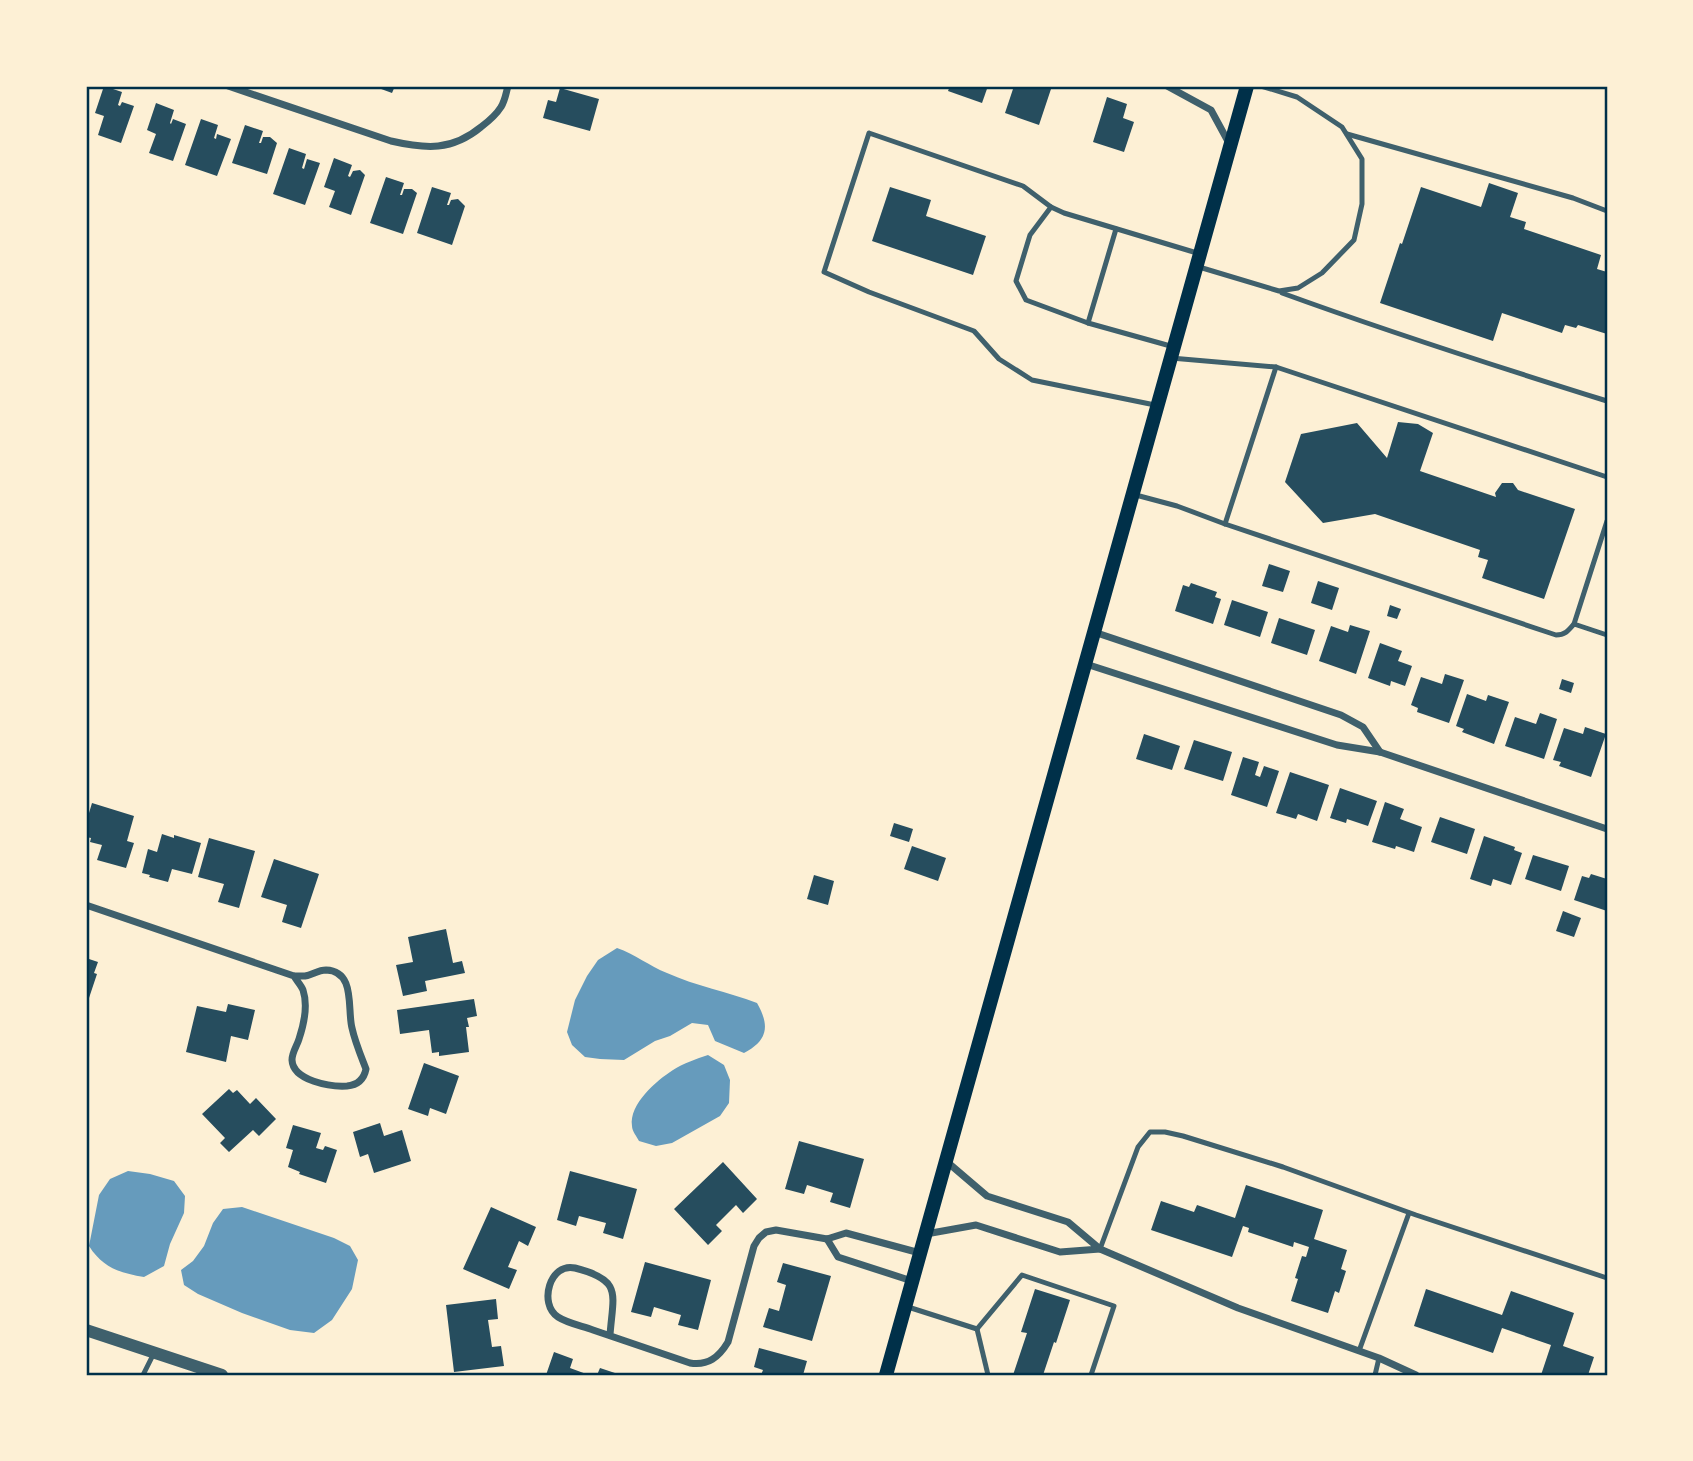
<svg xmlns="http://www.w3.org/2000/svg" width="1693" height="1461" viewBox="0 0 1693 1461" font-family="'Space Grotesk',sans-serif">
<style>
.water{fill:#669bbc}
.building{fill:#264d5e}
.lines{fill:none;stroke-linecap:round;stroke-linejoin:round}
.service{stroke:#3f606c;stroke-width:5}
.minor{stroke:#3f606c;stroke-width:7}
.tertiary{stroke:#3f606c;stroke-width:12}
.secondary{stroke:#003049;stroke-width:14}
.neatline{fill:none;stroke:#003049;stroke-width:2.5}
</style>
<rect width="100%" height="100%" fill="#fdf0d5"/>
<g class="water">
<path d="M617,948C635,954 649,966 667,973C696,986 728,992 757,1003C770,1026 768,1040 744,1053L715,1041L708,1025L692,1023L670,1036L655,1041L624,1060L600,1059L585,1057L572,1045L567,1032L575,1000L587,976L598,960Z"/>
<path d="M708,1055L724,1065L730,1080L729,1103L720,1116L672,1143L656,1146L639,1141C637,1137 632,1131 632,1126C629,1104 656,1081 673,1070C684,1063 696,1059 708,1055Z"/>
<path d="M128,1171L150,1174L174,1181L185,1196L184,1213L170,1244L164,1266L144,1277C120,1273 103,1268 89,1246L99,1195L110,1179Z"/>
<path d="M242,1207L334,1238L350,1246L358,1260L352,1289L332,1320L314,1333L290,1330L242,1313L198,1294L184,1285L181,1270L193,1261L204,1246L213,1223L223,1209Z"/>
</g>
<g class="building">
<path d="M104,86L122,92L118,105L120,106L122,102L134,106L121,143L98,135L104,116L95,113Z"/>
<path d="M373,86H395L392,93Z"/>
<path d="M950,86H988L982,103L948,91Z"/>
<path d="M1014,86H1052L1039,125L1005,113Z"/>
<path d="M560,88L599,99L590,131L543,118L548,100L556,102Z"/>
<path d="M1107,97L1127,104L1123,118L1134,122L1124,152L1093,142Z"/>
<path d="M156,103L174,110L170,123L171,124L173,119L186,124L173,161L149,153L156,134L147,130Z"/>
<path d="M201,119L218,125L214,138L216,139L217,134L231,139L217,176L185,165Z"/>
<path d="M245,125L263,131L259,143H261L263,137H270L277,143L267,174L232,163Z"/>
<path d="M289,148L306,154L302,168L304,169L307,159L320,163L305,205L273,194Z"/>
<path d="M334,158L352,165L348,176L350,177L353,171L360,170L365,175L351,215L329,207L335,191L324,187Z"/>
<path d="M386,177L404,183L400,195H402L404,189H412L417,193L403,234L370,223Z"/>
<path d="M1489,183L1518,193L1510,217L1526,222L1524,229L1601,255L1597,269L1607,272V334L1578,325L1576,328L1565,325L1562,333L1502,313L1493,341L1380,303L1400,243L1402,244L1421,187L1481,207Z"/>
<path d="M432,187L451,193L447,205H449L451,200L458,199L465,206L452,245L417,233Z"/>
<path d="M890,187L931,200L926,216L986,236L973,275L872,241Z"/>
<path d="M1398,422L1418,424L1433,433L1420,471L1496,497L1495,493L1502,483H1513L1518,490L1575,509L1544,599L1482,578L1488,560L1478,557L1480,550L1375,514L1323,523L1285,482L1301,434L1357,423L1387,458Z"/>
<path d="M1269,564L1290,571L1283,592L1262,586Z"/>
<path d="M1318,581L1339,588L1332,610L1311,603Z"/>
<path d="M1191,583L1217,592L1215,597L1221,599L1213,624L1175,611L1183,585L1189,587Z"/>
<path d="M1232,600L1268,612L1260,637L1224,625Z"/>
<path d="M1390,605L1401,609L1397,619L1387,616Z"/>
<path d="M1279,618L1315,630L1307,655L1271,643Z"/>
<path d="M1350,625L1370,631L1356,674L1319,661L1331,626L1348,632Z"/>
<path d="M1380,643L1402,651L1398,661L1412,666L1405,686L1391,681L1390,686L1368,678Z"/>
<path d="M1445,674L1464,680L1449,723L1417,712L1418,708L1411,705L1421,677L1442,684Z"/>
<path d="M1562,679L1574,683L1571,693L1559,689Z"/>
<path d="M1467,694L1486,701L1488,695L1509,702L1494,744L1462,732L1464,729L1456,726Z"/>
<path d="M1540,713L1557,719L1544,759L1505,746L1515,717L1536,724Z"/>
<path d="M1585,727L1606,734L1591,777L1559,766L1561,762L1553,760L1564,728L1583,734Z"/>
<path d="M1144,734L1180,746L1172,770L1136,759Z"/>
<path d="M1194,740L1232,752L1223,781L1184,769Z"/>
<path d="M1243,757L1259,762L1255,775L1260,777L1264,766L1279,771L1267,807L1231,795Z"/>
<path d="M1290,772L1329,785L1317,821L1298,814L1296,819L1276,813Z"/>
<path d="M1340,788L1377,801L1368,826L1347,819L1346,823L1330,818Z"/>
<path d="M1385,802L1404,809L1400,819L1422,827L1414,852L1396,846L1395,849L1372,842Z"/>
<path d="M92,803L134,816L127,841L134,843L126,868L97,860L102,845L90,842L91,838L86,837V823Z"/>
<path d="M1440,817L1475,829L1467,854L1431,842Z"/>
<path d="M894,823L913,829L909,842L890,836Z"/>
<path d="M162,834L174,838V835L201,843L192,874L172,869L168,882L149,877L150,875L142,873L148,849L157,852Z"/>
<path d="M1484,836L1515,847L1514,850L1522,853L1511,885L1493,879L1491,886L1470,879Z"/>
<path d="M209,838L255,851L239,908L218,902L224,884L198,877Z"/>
<path d="M912,846L946,858L938,881L904,869Z"/>
<path d="M1533,855L1569,866L1561,891L1525,879Z"/>
<path d="M274,859L319,874L301,928L282,922L287,905L261,897Z"/>
<path d="M1591,874L1607,879V911L1574,900L1582,876L1589,878Z"/>
<path d="M814,875L834,881L828,905L807,899Z"/>
<path d="M1563,911L1581,918L1574,937L1556,931Z"/>
<path d="M446,929L453,963L462,961L465,973L425,981L427,991L403,996L396,965L413,962L408,937Z"/>
<path d="M86,958L98,962L94,973L97,974L88,1001L86,1000Z"/>
<path d="M474,999L477,1016L467,1018L469,1027H466L469,1052L439,1056V1052L432,1053L429,1030L400,1034L397,1010Z"/>
<path d="M228,1004L255,1010L248,1040L231,1036L226,1062L186,1052L197,1006L226,1012Z"/>
<path d="M424,1063L459,1076L446,1114L430,1108L428,1116L408,1109Z"/>
<path d="M229,1089L233,1093L237,1090L250,1104L256,1098L276,1119L259,1136L253,1130L229,1152L220,1143L225,1138L202,1114Z"/>
<path d="M380,1123L384,1136L402,1130L411,1161L374,1173L368,1154L360,1157L353,1132Z"/>
<path d="M293,1125L321,1133L316,1148L323,1150L325,1146L337,1150L326,1183L299,1174L300,1172L288,1167L293,1150L286,1148Z"/>
<path d="M799,1141L864,1159L850,1208L830,1202L833,1193L807,1185L804,1194L785,1189Z"/>
<path d="M723,1162L757,1199L743,1213L736,1205L716,1225L722,1231L708,1245L674,1209Z"/>
<path d="M570,1171L637,1189L623,1239L603,1233L606,1223L579,1216L576,1226L557,1220Z"/>
<path d="M1246,1185L1323,1210L1314,1239L1347,1250L1341,1269L1346,1271L1339,1293L1335,1291L1328,1313L1291,1301L1298,1279L1295,1278L1302,1256L1306,1257L1309,1247L1294,1242L1293,1247L1248,1232L1249,1228L1243,1226L1232,1257L1151,1230L1161,1201L1194,1212L1197,1205L1235,1218Z"/>
<path d="M491,1207L536,1227L528,1246L519,1241L508,1267L517,1270L509,1289L463,1269Z"/>
<path d="M645,1262L711,1280L698,1330L678,1325L681,1315L654,1307L651,1317L631,1312Z"/>
<path d="M783,1263L831,1276L812,1341L763,1327L769,1308L779,1311L786,1285L777,1282Z"/>
<path d="M1035,1289L1070,1300L1056,1343L1054,1342L1043,1375H1013L1027,1333L1021,1332Z"/>
<path d="M1426,1289L1502,1315L1511,1291L1574,1313L1563,1346L1594,1357L1588,1375H1541L1551,1345L1502,1328L1493,1353L1414,1326Z"/>
<path d="M496,1299L498,1319L488,1320L492,1347L501,1346L504,1366L454,1372L446,1305Z"/>
<path d="M759,1348L807,1361L803,1375H761L763,1370L754,1367Z"/>
<path d="M554,1352L573,1359L570,1368L589,1375H546Z"/>
<path d="M600,1368L621,1375H597Z"/>
</g>
<g class="lines">
<g class="service">
<path d="M1347,134L1573,198L1607,211"/>
<path d="M1051,207L1030,235L1016,281L1026,300L1088,323L1174,347"/>
<path d="M1199,267L1279,291L1298,288L1322,273L1354,240L1362,204V159L1342,127L1297,97L1261,86"/>
<path d="M1282,293C1389,332 1498,367 1607,401"/>
<path d="M1088,323L1116,229"/>
<path d="M1171,358L1276,367L1607,477"/>
<path d="M1155,405L1032,380L999,359L974,331L869,292L824,272L869,133L1023,186L1051,207L1064,213L1197,253"/>
<path d="M1132,494L1177,506L1225,524L1556,635C1565,635 1568,631 1574,624L1607,635"/>
<path d="M1225,524L1276,367"/>
<path d="M1574,624L1607,521"/>
<path d="M1100,1249L1138,1147L1150,1132H1165L1183,1136L1283,1167L1416,1215L1607,1278"/>
<path d="M908,1307L977,1329"/>
<path d="M977,1329L1022,1275L1114,1306L1091,1375"/>
<path d="M977,1329L988,1375"/>
<path d="M1359,1351L1409,1213"/>
<path d="M143,1375L154,1353"/>
<path d="M1375,1375L1379,1358"/>
</g>
<g class="minor">
<path d="M228,86L391,141C426,149 452,151 481,127C489,121 496,115 501,107C505,101 506,93 508,86"/>
<path d="M1167,86L1211,110L1230,145"/>
<path d="M1094,632L1341,715L1363,727L1380,752"/>
<path d="M1086,664L1337,745L1380,752L1607,829"/>
<path d="M86,905L294,976C297,976 301,976 305,976C312,975 318,970 326,970C356,971 347,1009 352,1028C355,1042 361,1056 366,1069C364,1079 358,1085 347,1086C331,1087 293,1081 292,1060C292,1052 297,1046 299,1039C304,1024 308,1005 303,990C301,985 296,980 294,976"/>
<path d="M926,1234L976,1225L1060,1252L1100,1249L1068,1222L987,1196L946,1161"/>
<path d="M827,1239L838,1257L912,1281"/>
<path d="M1100,1249L1238,1308L1379,1358L1416,1375"/>
<path d="M610,1335C613,1294 623,1280 575,1268C550,1262 538,1304 558,1317C567,1323 582,1326 593,1330C625,1341 658,1352 690,1363C708,1366 719,1357 728,1342L754,1246L759,1238L766,1232L776,1230L827,1239L846,1233L920,1253"/>
</g>
<path class="tertiary" d="M86,1330L222,1375"/>
<path class="secondary" d="M886,1375L1247,86"/>
</g>
<rect width="1693" height="1461" fill="none" stroke="#fdf0d5" stroke-width="175"/>
<rect x="88" y="88" width="1518" height="1286" class="neatline"/>
</svg>
